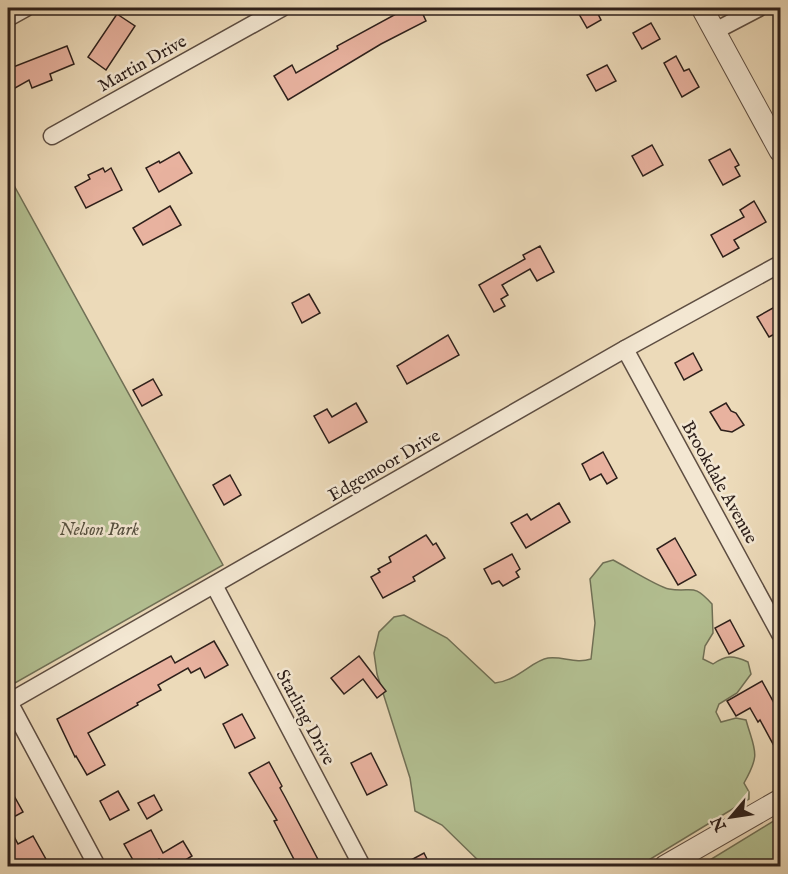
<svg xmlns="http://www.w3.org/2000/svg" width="788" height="874" viewBox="0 0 788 874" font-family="'IM FELL English',serif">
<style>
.green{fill:#b3c092;stroke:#707056;stroke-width:1.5}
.building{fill:#e8b29f;stroke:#2e201b;stroke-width:1.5}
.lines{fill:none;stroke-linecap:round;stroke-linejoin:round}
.minor-casing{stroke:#5e4e42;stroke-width:19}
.tertiary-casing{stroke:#5e4e42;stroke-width:23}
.minor{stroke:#f3e7d2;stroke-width:16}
.tertiary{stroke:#f3e7d2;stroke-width:21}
.labels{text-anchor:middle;stroke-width:5;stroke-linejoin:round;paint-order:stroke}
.street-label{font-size:18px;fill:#2e201b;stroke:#f3e7d2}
.park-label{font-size:18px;font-style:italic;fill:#56503f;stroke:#f3e7d2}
</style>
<rect width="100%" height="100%" fill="#ecdab9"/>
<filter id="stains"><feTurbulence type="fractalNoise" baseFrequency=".00333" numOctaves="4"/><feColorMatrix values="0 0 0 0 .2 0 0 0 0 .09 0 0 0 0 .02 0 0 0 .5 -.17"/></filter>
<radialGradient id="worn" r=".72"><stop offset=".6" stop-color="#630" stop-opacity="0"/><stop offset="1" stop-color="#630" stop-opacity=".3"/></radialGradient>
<g class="green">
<path d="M11,180L223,565L15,683L8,669V182Z"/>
<path d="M613,560C625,566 658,587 669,589C693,593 692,582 712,604L713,633L705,646L703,659L713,664C726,655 733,655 748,662L751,674L737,693L719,704L716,712L721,722L736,718L746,720C755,752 761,753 744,783L749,792V799L639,866H484L442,825L415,811L410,778L377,674L374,653L379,632L394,617L404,615L447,638L495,683C517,681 533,660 548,658C563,656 575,664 591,659L595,623L590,579L603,563Z"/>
<path d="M780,817V866H700Z"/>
</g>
<g class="building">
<path d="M407,8H420L426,21L381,44L288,100L274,76L292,65L296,73L338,49L337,46Z"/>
<path d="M590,8H595L601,20L587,28L579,14Z"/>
<path d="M117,14L135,26L106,70L88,57Z"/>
<path d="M651,23L660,39L642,49L633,33Z"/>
<path d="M67,46L74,64L50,74L52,80L32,88L29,80L8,92V69Z"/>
<path d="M676,56L684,71L689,69L699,87L682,97L664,63Z"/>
<path d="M607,65L616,81L596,91L587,75Z"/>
<path d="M652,145L663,165L643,176L632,156Z"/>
<path d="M730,149L739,165L735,167L740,176L723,185L709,160Z"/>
<path d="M179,152L192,173L159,192L146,168L159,161L160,163Z"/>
<path d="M103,168L105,172L111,168L122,190L86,208L75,187L90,179L88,175Z"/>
<path d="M754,201L766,222L734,240L739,248L723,257L711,235L744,217L740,210Z"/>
<path d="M170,206L181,225L143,245L133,228Z"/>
<path d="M540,246L554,272L537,281L530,269L502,285L508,295L501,299L505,306L494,312L479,285L525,259L523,255Z"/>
<path d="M309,294L320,313L302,323L292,303Z"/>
<path d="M780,304V331L769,337L757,317Z"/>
<path d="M448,335L459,355L407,384L397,366Z"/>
<path d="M693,353L702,370L684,380L675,363Z"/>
<path d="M153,379L162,395L142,406L133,390Z"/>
<path d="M356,403L367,422L329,443L314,416L327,409L332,417Z"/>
<path d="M726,403L731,411L736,413L744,425L732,432L721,430L710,412Z"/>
<path d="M603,452L617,478L607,484L601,474L590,480L582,464Z"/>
<path d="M230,475L241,495L224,505L213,485Z"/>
<path d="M559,503L570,522L526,548L511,523L527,514L531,520Z"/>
<path d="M426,535L433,545L436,543L445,558L413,577L415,581L383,598L371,577L380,572L378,569L391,562L389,557Z"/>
<path d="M675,538L696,575L678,585L657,549Z"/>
<path d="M512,554L520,569L516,572L519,577L503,586L499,581L492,584L484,569Z"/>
<path d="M730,620L744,646L729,654L715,628Z"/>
<path d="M214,641L228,665L205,678L200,668L191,673L188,668L158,685L161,690L137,703L138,705L88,733L105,765L87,775L76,756L75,757L57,719L171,656L175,663Z"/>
<path d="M359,656L386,691L377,698L363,679L344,694L331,678Z"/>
<path d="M762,681L780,714V757L760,720L758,722L750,708L736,716L727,701Z"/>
<path d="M242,714L255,738L235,748L223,724Z"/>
<path d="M371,753L387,785L367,795L351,763Z"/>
<path d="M269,762L282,786L280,788L285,797L322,867H298L274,821L277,820L249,773Z"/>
<path d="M8,785L23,812L8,820Z"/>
<path d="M118,791L129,810L110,820L100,801Z"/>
<path d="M154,795L162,810L147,819L138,803Z"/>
<path d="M8,825L18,844L33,836L47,861L38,867H15L8,852Z"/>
<path d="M151,830L163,853L183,841L192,856L174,867H163L159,859L145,867H137L124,844Z"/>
<path d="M424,853L431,867H398Z"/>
</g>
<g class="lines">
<defs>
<g id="minor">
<path d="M8,18L26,8"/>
<path d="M715,31L759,8"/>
<path d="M52,136L282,8"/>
<path d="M625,349L780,634"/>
<path d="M214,585L362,866"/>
<path d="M8,700L97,866"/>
<path d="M9,702L625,349L780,264"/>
</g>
<g id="tertiary">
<path d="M702,8L780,151"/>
<path d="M665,866L780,800"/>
</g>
</defs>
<use href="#minor" class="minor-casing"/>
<use href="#tertiary" class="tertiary-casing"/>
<use href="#minor" class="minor"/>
<use href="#tertiary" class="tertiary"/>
</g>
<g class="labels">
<g class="street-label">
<text transform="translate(142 63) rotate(-29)" y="6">Martin Drive</text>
<text transform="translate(384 465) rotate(-30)" y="6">Edgemoor Drive</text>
<text transform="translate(720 482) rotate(61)" y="6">Brookdale Avenue</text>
<text transform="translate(306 717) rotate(62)" y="6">Starling Drive</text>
</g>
<g class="park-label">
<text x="99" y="535">Nelson Park</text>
</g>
</g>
<rect width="788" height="874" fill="none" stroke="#ecdab9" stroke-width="30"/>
<rect x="9" y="9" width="770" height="856" fill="none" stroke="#2e201b" stroke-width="3"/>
<rect x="15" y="15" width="758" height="844" fill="none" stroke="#2e201b" stroke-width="1.5"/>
<g transform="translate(731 817) rotate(241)" stroke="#f3e7d2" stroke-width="4.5" paint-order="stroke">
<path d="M0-4.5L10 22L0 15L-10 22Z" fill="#2e201b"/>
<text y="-9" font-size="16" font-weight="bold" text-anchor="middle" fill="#2e201b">N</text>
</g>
<rect width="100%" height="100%" filter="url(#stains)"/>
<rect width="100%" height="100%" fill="url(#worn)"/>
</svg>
